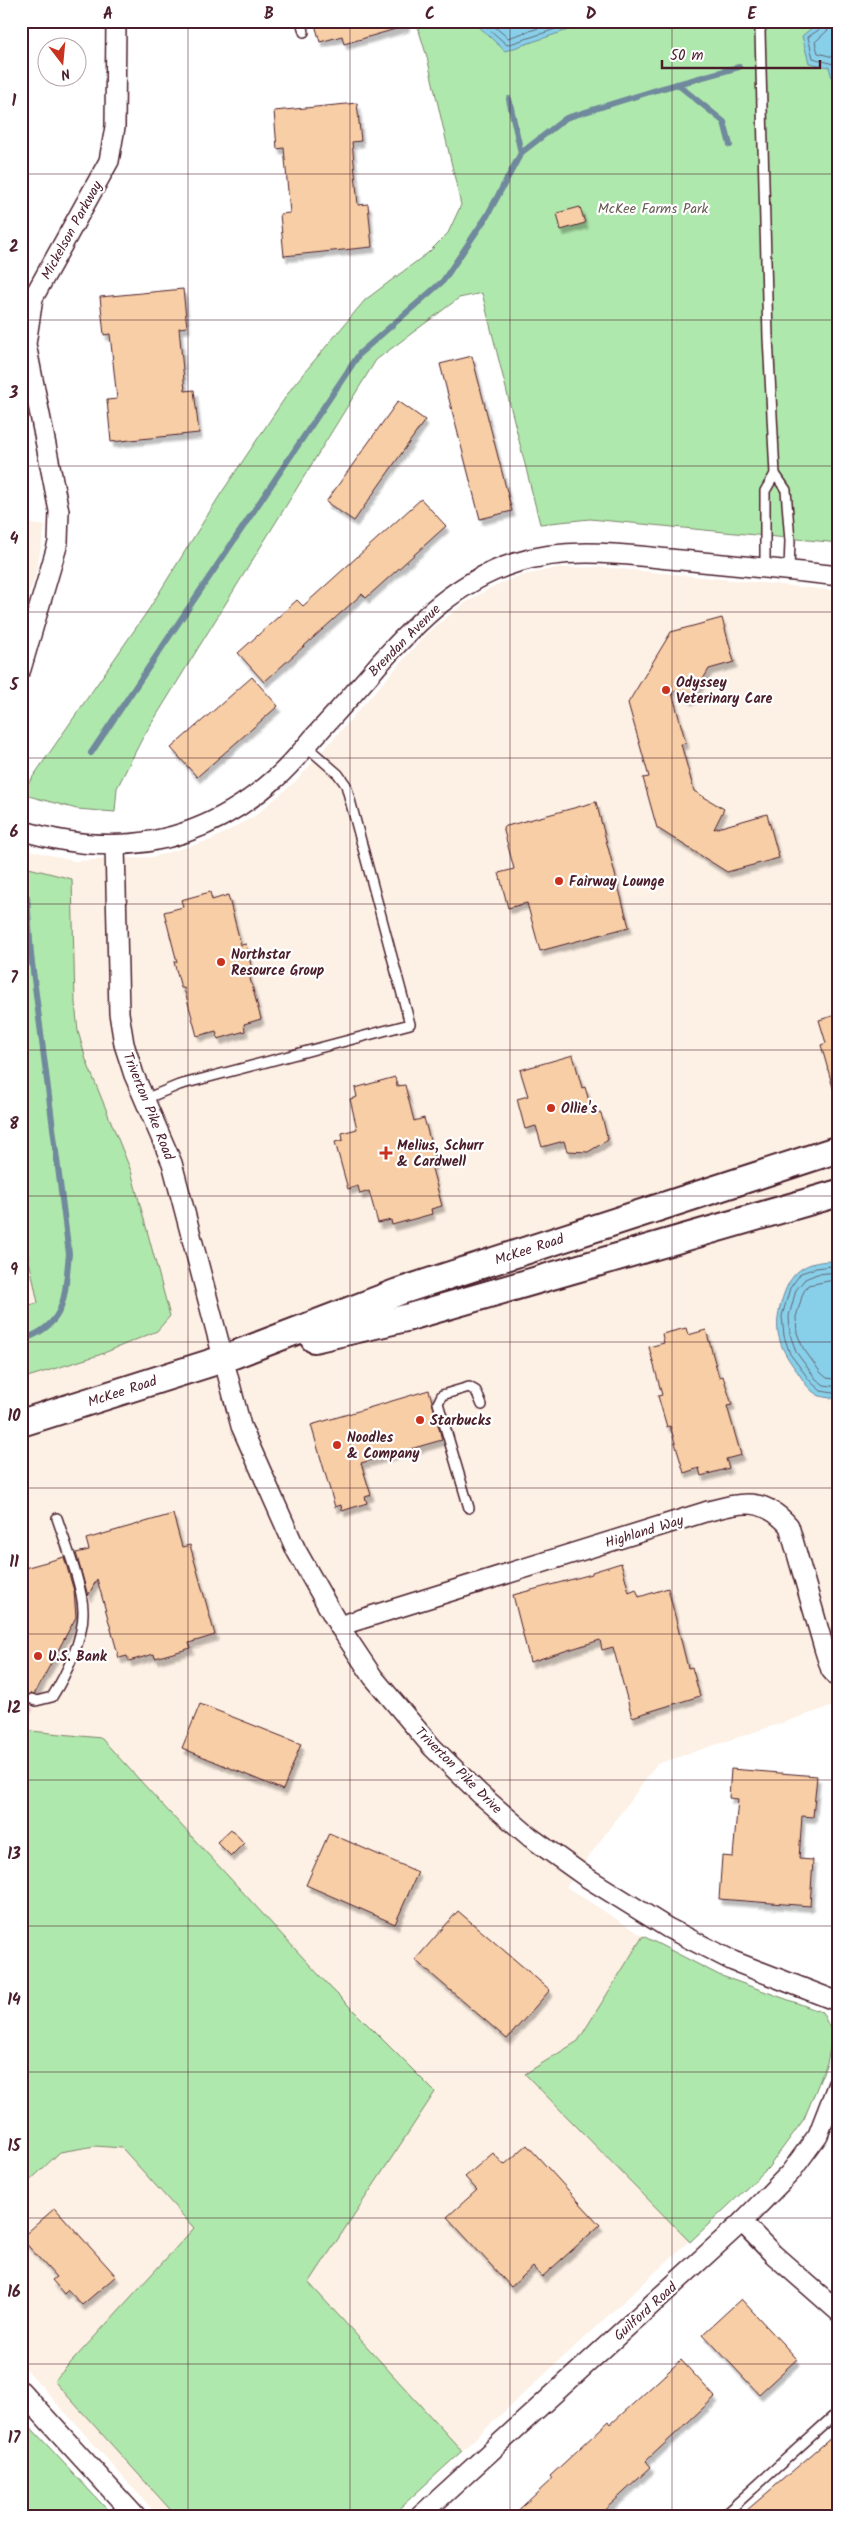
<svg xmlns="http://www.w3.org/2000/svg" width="860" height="2538" viewBox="0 0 860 2538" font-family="Kalam,sans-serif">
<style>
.built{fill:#fdf0e4}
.green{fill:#afe8ac;stroke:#7c846c}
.water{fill:#88d0e9;stroke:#6f899d}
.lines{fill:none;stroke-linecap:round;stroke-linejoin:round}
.shore{stroke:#636677;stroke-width:1}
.stream{stroke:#6f899d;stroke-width:6}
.building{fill:#f7cea6;stroke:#4a1f2b;filter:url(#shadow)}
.service-casing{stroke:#4a1f2b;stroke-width:12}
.minor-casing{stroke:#4a1f2b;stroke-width:22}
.secondary-casing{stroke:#4a1f2b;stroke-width:30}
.service{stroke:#fff;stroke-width:9}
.minor{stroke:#fff;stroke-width:19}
.secondary{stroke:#fff;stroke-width:26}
.grid{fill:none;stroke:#4a1f2b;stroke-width:1;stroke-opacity:0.55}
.poi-dot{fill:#c8321e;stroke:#fff;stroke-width:2}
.labels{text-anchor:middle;stroke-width:4.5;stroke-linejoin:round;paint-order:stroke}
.park-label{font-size:14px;fill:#685b52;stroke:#fff}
.street-label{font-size:14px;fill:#4a1f2b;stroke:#fff}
.poi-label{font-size:14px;font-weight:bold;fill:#4a1f2b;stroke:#fff;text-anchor:start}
.neatline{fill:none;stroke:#4a1f2b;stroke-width:2}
.grid-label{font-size:16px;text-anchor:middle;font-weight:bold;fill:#4a1f2b}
</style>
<defs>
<filter id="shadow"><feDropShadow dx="3" dy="5.5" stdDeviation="1" flood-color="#0004"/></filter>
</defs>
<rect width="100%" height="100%" fill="#fff"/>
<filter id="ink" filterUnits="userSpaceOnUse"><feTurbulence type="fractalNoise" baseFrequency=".02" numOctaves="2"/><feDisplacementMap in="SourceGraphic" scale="10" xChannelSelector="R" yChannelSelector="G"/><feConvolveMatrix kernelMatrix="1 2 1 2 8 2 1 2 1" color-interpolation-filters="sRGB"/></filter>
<g filter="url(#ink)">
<g class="built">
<path d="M21,522L45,526L35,577L21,616Z"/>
<path d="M602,567L839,591V1704L657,1764L566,1887L643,1936L719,1975L822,2012L833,2034L827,2063L804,2119L768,2168L390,2517H159L21,2363V848L74,861L153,857L211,840L255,816L298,779L427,633L464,604L490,588L515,577L557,568Z"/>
</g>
<g class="green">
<path d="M416,21H839V543L590,519L540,524L482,293L459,298L376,360L142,739L117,788L115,812L77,809L21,794L149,609L220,495L293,386L365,300L429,252L448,233L461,205L427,57Z"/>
<path d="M21,866L72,879L75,1003L78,1031L86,1060L131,1171L170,1316L157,1331L99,1355L21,1379V1307L38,1303L21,1222Z"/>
<path d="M21,1730L101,1738L330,1987L435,2092L309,2283L462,2451L390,2517H177L54,2381L194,2228L122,2148L95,2146L60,2152L21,2189Z"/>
<path d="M643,1936L719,1975L822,2012L833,2034L827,2063L804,2119L768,2168L690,2242L525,2074L578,2041Z"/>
<path d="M21,2417L114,2517H21Z"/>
</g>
<g class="water">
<path d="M473,21H595L505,51Z"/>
<path d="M825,21H839V103L829,67L809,63L802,36L814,26Z"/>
<path d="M839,1261V1399C833,1398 826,1398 820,1396C810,1392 804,1382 799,1374C790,1362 782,1351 779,1337C776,1326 778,1314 781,1303C790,1271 804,1260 839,1261Z"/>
</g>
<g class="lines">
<g class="shore">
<path d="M480,21L507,45L580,21"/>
<path d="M488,21L508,38L560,21"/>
<path d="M825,21L823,27L808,37L813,58L833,64L839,84"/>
<path d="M831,21L828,30L815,42L818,53L833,57L839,61"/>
<path d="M839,1265L816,1268L801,1273L790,1288L782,1316L784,1336L790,1354L811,1382L821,1391L839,1394"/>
<path d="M839,1272L817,1274L805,1279L796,1290L789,1316L790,1334L796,1352L816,1379L824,1385L839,1387"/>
<path d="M839,1279L808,1285L803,1293L796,1317L797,1333L803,1348L821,1373L827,1378L839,1380"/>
</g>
<g class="stream">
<path d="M677,84L724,122L730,145"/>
<path d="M509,99L521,153"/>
<path d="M91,753L360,353L443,281L487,216L521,153L566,118L656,90L739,67"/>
<path d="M21,1340C68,1325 64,1296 69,1254L31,955L27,897"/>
</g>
</g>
<g class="building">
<path d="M314,21H406V26L344,44L342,36L320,42Z"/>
<path d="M357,103L361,141L352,142L358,205L368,204L372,247L284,256L280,214L290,213L284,148L277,149L274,111Z"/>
<path d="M580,207L585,223L561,230L557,213Z"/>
<path d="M183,289L187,327L179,328L185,391L194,390L199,433L111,442L107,400L117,399L110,334L104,335L100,297Z"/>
<path d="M472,356L512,511L480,519L440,364Z"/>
<path d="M398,401L425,420L354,521L326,502Z"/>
<path d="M421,499L446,526L366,598L362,594L264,682L238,653L297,600L303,606Z"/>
<path d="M722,618L734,662L709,669L691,700L671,689L686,743L681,744L694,791L724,809L714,829L767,814L779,858L727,872L657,828L643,778L649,777L628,703L671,632Z"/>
<path d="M252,677L278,706L197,777L171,748Z"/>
<path d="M596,802L629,927L540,951L527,903L508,908L499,873L514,869L503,827Z"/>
<path d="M210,892L212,900L228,895L241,945L246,944L252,970L248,971L261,1019L244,1024L245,1031L218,1039L216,1031L197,1036L184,988H181L174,962H177L164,912L183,907L181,900Z"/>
<path d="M839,1014V1090L834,1091L821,1045L826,1043L819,1020Z"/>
<path d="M573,1055L582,1088L585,1087L593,1115L601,1113L608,1140L588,1152L567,1151L564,1141L542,1147L536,1126L525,1129L517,1099L528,1096L520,1070Z"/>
<path d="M395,1077L397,1086L405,1085L414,1121L424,1118L436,1163L431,1165L442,1206L431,1209L432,1214L392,1225L391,1220L378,1223L369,1191L360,1194L358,1186L348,1189L335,1142L343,1140L342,1133L357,1129L350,1099L357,1097L355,1088Z"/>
<path d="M686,1328L688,1335L706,1330L719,1377L723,1376L732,1405L727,1406L741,1455L726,1459L729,1468L701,1476L699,1468L684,1473L670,1426L667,1427L658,1396L662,1395L649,1347L664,1343L662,1334Z"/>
<path d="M429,1390L442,1440L361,1463L371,1495L365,1497L367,1503L342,1511L341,1505L335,1507L311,1425Z"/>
<path d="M173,1514L182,1547L190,1545L215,1635L189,1643L191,1648L155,1658L154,1654L129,1661L127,1656L119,1658L97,1579L88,1596L76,1553L89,1550L86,1539Z"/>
<path d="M64,1557L74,1591L76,1617L35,1693L27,1696L26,1700L29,1704L21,1718V1569Z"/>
<path d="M621,1563L629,1592L636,1589L639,1597L668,1588L688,1668L692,1667L700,1696L632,1717L613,1647L602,1650L600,1640L530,1662L513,1595L592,1574V1572Z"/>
<path d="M200,1704L301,1744L283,1790L182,1748Z"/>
<path d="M731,1769L817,1776L813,1817L802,1816L799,1859L813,1860L810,1906L719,1899L722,1856L733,1857L738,1799L729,1798Z"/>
<path d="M231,1829L244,1843L231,1856L217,1842Z"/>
<path d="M329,1833L418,1872L395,1924L306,1885Z"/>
<path d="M458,1911L550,1990L507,2039L415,1960Z"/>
<path d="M527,2145L600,2225L542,2277L533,2267L511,2287L447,2217L477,2190L465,2177L493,2153L504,2165Z"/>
<path d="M55,2208L116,2276L82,2305L68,2290L64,2294L52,2280L56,2277L21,2238Z"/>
<path d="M741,2299L797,2359L759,2394L703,2334Z"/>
<path d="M681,2360L715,2397L646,2461L651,2467L597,2517H511L552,2479L550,2476L609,2421L611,2424Z"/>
<path d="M839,2431V2508L829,2517H739Z"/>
</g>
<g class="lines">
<defs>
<g id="service">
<path d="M301,21L304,32"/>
<path d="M763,21L760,31L768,337L775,474L786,490L790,541L789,570"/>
<path d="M765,568V491L775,474"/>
<path d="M145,1099L179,1085L410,1024L346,785L338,774L306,746"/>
<path d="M469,1508L438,1403L442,1395L469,1387L476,1391L482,1405"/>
<path d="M32,1699L36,1701L52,1697C66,1675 84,1637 83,1611C83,1587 65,1542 57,1518"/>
<path d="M722,2517L839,2411"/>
</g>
<g id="minor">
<path d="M21,669L58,543L59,511L26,344L33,298L109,161L115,127L116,21"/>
<path d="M21,830C116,860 201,845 276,778C290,766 302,751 314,737C336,713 358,689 379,664C418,621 457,581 515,563C569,546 626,555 681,560C734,565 786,570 839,576"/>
<path d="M115,846L119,1013L124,1044L134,1075L172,1163L241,1426L296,1550L339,1626L373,1677L432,1747L480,1794L530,1837L586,1877L668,1928L733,1961L839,2002"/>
<path d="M339,1626L705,1512C740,1503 762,1495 789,1526L824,1648L831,1670L839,1679"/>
<path d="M742,2222L773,2254L839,2312"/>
<path d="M21,2391L136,2517"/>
<path d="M419,2517L742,2222L790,2173L818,2135L839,2081"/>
</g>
<g id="secondary">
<path d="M314,1339L406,1318L839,1193"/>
<path d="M21,1423L223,1359L398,1292L839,1149"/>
</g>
</defs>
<use href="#service" class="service-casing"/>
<use href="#minor" class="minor-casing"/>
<use href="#secondary" class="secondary-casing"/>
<use href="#service" class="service"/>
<use href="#minor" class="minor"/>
<use href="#secondary" class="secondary"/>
</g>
</g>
<path class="grid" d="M188,21V2517M350,21V2517M510,21V2517M672,21V2517M21,174H839M21,320H839M21,466H839M21,612H839M21,758H839M21,904H839M21,1050H839M21,1196H839M21,1342H839M21,1488H839M21,1634H839M21,1780H839M21,1926H839M21,2072H839M21,2218H839M21,2364H839"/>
<g class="poi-dot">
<circle cx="666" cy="690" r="5"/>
<circle cx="559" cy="881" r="5"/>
<circle cx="221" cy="962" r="5"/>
<circle cx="551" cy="1108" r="5"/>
<path d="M383.5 1145.5h5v5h5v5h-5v5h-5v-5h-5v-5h5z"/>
<circle cx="420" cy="1420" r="5"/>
<circle cx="337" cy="1445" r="5"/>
<circle cx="38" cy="1656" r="5"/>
</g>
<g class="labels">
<g class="park-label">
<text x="653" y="213">McKee Farms Park</text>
</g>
<g class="street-label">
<text transform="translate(71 230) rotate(-61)" y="5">Mickelson Parkway</text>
<text transform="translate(404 640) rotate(-45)" y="5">Brendan Avenue</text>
<text transform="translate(149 1106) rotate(68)" y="5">Triverton Pike Road</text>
<text transform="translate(529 1249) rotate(-18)" y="5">McKee Road</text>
<text transform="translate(122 1391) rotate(-18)" y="5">McKee Road</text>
<text transform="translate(644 1531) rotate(-17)" y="5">Highland Way</text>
<text transform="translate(459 1770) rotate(45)" y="5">Triverton Pike Drive</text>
<text transform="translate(645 2311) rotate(-42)" y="5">Guilford Road</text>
</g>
<g class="poi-label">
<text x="676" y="687">Odyssey<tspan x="676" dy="16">Veterinary Care</tspan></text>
<text x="569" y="886">Fairway Lounge</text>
<text x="231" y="959">Northstar<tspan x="231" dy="16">Resource Group</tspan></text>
<text x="561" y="1113">Ollie's</text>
<text x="397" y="1150">Melius, Schurr<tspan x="397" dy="16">&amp; Cardwell</tspan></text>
<text x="430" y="1425">Starbucks</text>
<text x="347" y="1442">Noodles<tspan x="347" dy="16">&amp; Company</tspan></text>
<text x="48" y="1661">U.S. Bank</text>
</g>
</g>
<rect width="860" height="2538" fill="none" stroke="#fff" stroke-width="55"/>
<g transform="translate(62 62) rotate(164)"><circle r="24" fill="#ffffff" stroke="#b7a5aa"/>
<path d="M0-4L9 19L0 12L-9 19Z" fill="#c8321e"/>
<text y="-8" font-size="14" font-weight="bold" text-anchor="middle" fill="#4a1f2b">N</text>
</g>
<path d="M662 60v8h158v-8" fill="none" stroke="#4a1f2b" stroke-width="2.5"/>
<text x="670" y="60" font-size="15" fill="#4a1f2b" stroke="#ffffff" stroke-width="4" paint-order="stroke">50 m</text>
<rect x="28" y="28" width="804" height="2482" class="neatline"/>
<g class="grid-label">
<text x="108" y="19">A</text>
<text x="269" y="19">B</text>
<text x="430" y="19">C</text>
<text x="591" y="19">D</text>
<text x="752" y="19">E</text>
<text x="14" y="106">1</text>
<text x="14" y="252">2</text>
<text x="14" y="398">3</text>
<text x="14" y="544">4</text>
<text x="14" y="690">5</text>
<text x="14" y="837">6</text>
<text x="14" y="983">7</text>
<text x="14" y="1129">8</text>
<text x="14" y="1275">9</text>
<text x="14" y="1421">10</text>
<text x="14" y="1567">11</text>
<text x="14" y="1713">12</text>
<text x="14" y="1859">13</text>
<text x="14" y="2005">14</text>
<text x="14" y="2151">15</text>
<text x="14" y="2297">16</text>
<text x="14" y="2443">17</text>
</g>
</svg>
